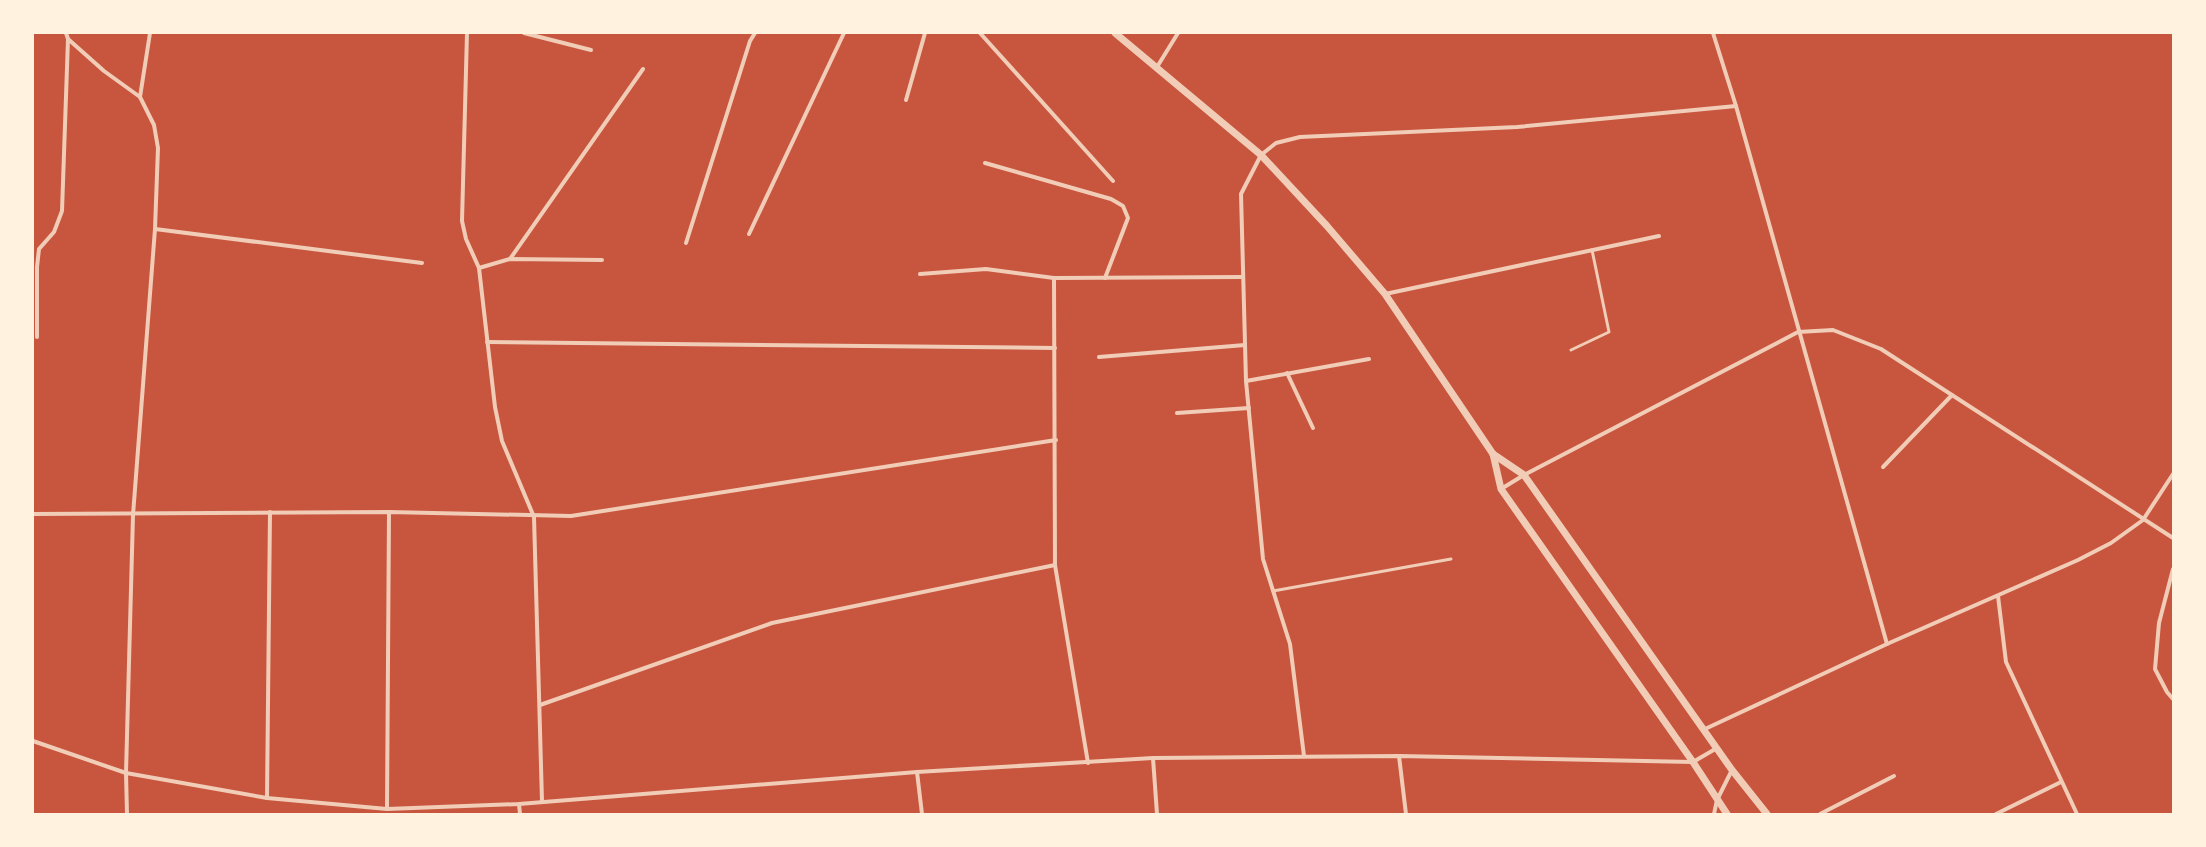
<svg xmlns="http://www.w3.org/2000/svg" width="2206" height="847" viewBox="0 0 2206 847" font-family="Jost,sans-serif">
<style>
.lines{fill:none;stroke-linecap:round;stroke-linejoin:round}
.service{stroke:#f1ccb7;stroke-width:3}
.minor{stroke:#f1ccb7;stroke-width:4}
.tertiary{stroke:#f1ccb7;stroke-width:7}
</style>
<rect width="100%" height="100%" fill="#c8553d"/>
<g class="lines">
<g class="service">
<path d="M1571,350L1609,332L1592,250"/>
<path d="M1273,591L1451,559"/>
</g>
<g class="minor">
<path d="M66,33L68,39L104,71L140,97"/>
<path d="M467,33L462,221L466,239L479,268L495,407L502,441L534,517L542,801"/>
<path d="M524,33L591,50"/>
<path d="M980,33L1113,181"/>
<path d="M1713,33L1736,106L1887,644"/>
<path d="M1157,67L1178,33"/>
<path d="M906,100L925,33"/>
<path d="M985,163L1111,199L1123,206L1128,218L1105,278"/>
<path d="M155,229L422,263"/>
<path d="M749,234L844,33"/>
<path d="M686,243L750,41L755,33"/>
<path d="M510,259L643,69"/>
<path d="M479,268L510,259L602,260"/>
<path d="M920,274L986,269L1054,278L1243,277"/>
<path d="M1054,278L1055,565L1088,763"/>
<path d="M1385,294L1659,236"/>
<path d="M37,337V267L39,249L54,232L62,211L68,39"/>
<path d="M487,342L1055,348"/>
<path d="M1099,357L1245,345"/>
<path d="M1287,373L1313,428"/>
<path d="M1246,381L1369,359"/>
<path d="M1177,413L1249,408"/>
<path d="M1883,467L1952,395"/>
<path d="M1501,489L1524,475L1798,332L1833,330L1881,349L2173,538"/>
<path d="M33,514L389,512L571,516L1056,440"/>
<path d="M2173,569L2159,623L2155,669L2167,692L2173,699"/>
<path d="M1998,596L2006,662L2077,814"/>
<path d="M540,705L772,623L1055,565"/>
<path d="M1705,729L1887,644L2078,560L2111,543L2143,520L2173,474"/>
<path d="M33,741L126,773L267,798L387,809L519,804L917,772L1153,758L1399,756L1693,762L1717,748"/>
<path d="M1304,756L1290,644L1263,559L1246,381L1241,194L1261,155L1276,143L1300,137L1517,127L1736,106"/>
<path d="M1399,756L1406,814"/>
<path d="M1153,758L1157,814"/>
<path d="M917,772L922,814"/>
<path d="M267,798L270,512"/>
<path d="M519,804L520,814"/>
<path d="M387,809L389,512"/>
<path d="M127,814L126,773L133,515L155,229L158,148L154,125L140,97L150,33"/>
<path d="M1714,814L1717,800L1732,770"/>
<path d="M1820,814L1894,776"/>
<path d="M1996,814L2061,782"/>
</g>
<g class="tertiary">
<path d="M1115,33L1261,155L1327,226L1385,294L1493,454L1501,489L1693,762L1727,814"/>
<path d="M1493,454L1524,475L1732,770L1767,814"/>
</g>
</g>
<rect width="2206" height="847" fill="none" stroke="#fff3e0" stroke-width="68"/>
</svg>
